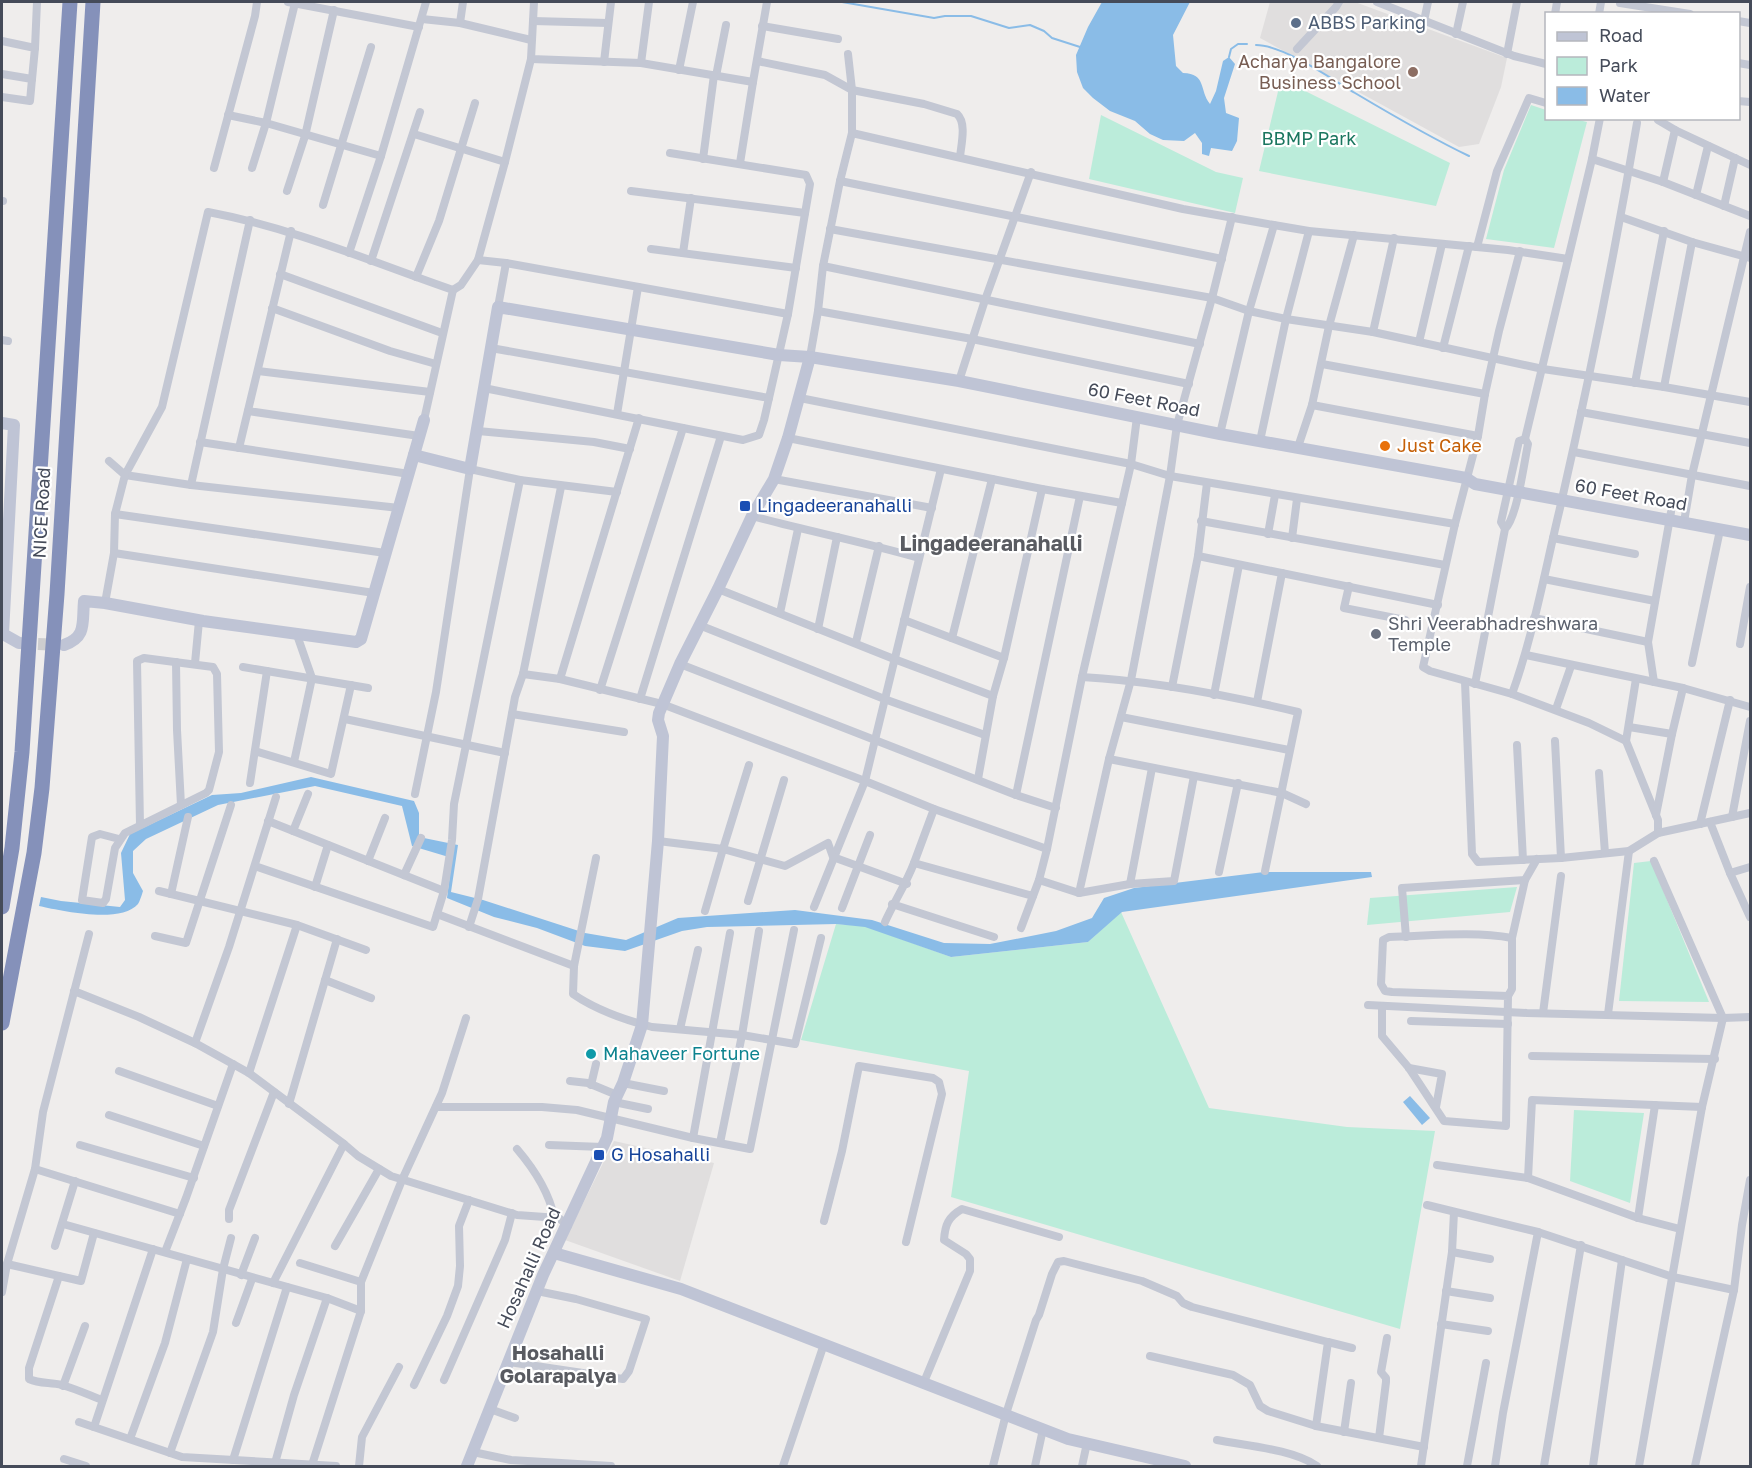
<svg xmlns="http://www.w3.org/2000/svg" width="1752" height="1468" viewBox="0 0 1752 1468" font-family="'Golos Text',sans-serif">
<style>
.education{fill:#e0dede}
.green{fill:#bbecda}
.water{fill:#8abce7}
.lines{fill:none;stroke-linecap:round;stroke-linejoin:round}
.stream{stroke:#8abce7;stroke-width:2}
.secondary-tunnel{stroke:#cdcdcf;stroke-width:12;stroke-dasharray:12 6;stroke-linecap:butt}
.street{stroke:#c3c7d3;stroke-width:8}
.secondary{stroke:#bfc4d5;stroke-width:12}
.highway{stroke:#8591ba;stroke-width:15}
.service-dot{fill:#5c6f8a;stroke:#fff;stroke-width:2}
.education-dot{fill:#8d6e63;stroke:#fff;stroke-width:2}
.food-dot{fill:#e8710a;stroke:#fff;stroke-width:2}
.transit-dot{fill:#1a4fb4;stroke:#fff;stroke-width:2}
.worship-dot{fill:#6b7280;stroke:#fff;stroke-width:2}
.culture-dot{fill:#0f9aa8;stroke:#fff;stroke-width:2}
.labels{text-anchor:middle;stroke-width:4.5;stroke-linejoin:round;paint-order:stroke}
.service-label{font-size:18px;fill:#4e5e75;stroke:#fff;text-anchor:start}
.education-label{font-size:18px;fill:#785e54;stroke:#fff;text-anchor:end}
.park-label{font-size:18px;fill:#1a765f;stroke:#fff}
.street-label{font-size:18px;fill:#454b59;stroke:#fff}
.food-label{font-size:18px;fill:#c56008;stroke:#fff;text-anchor:start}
.transit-label{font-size:18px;fill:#164399;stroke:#fff;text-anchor:start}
.worship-label{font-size:18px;fill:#5b616d;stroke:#fff;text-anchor:start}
.culture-label{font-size:18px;fill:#0d838f;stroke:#fff;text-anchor:start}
.neighbourhood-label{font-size:20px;font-weight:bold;fill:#595b61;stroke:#fff}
.quarter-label{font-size:21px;font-weight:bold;fill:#595b61;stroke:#fff}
</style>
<rect width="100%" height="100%" fill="#efedec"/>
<g class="education">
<path d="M1270,2H1355L1507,58L1501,87L1479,144L1459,147L1260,38Z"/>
<path d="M614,1141L714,1163L680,1281L565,1240Z"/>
</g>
<g class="green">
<path d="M1281,79L1450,163L1436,206L1259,171Z"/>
<path d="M1531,105L1546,110V118L1575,119L1587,122L1554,248L1486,239L1504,170Z"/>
<path d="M1101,115L1216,172L1243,178L1235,213L1089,179Z"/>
<path d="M1651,861L1709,1002L1619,1001L1634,863Z"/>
<path d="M1517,887L1510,912L1367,925L1370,898Z"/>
<path d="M1121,912L1209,1108L1347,1127L1435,1131L1400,1329L951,1197L969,1071L801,1040L836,924L865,926L951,957L1088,942Z"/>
<path d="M1574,1110L1644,1113L1630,1203L1570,1181Z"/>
</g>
<g class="water">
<path d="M1102,2H1190L1173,35L1176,66L1183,73C1207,74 1199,90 1210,104L1216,91L1223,61L1229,57L1235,64L1224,98L1226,113L1239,118L1237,141L1232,151L1211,148L1209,156L1202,154V143L1195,133L1184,141L1163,140L1150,134L1135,121L1110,111L1093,98L1083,88L1077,72L1076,55L1088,27Z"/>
<path d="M311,777L414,801L419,813V837L458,845L451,892L483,900L585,933L626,940L678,918L795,910L872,920L944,943L990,944L1056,931L1092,918L1104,898L1134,888L1264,872H1371L1372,877L1122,912L1088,942L951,957L865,927L836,924L707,927L682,931L625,951L585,946L537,928L494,917L447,898L452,858L412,846L402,806L315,786L218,805L146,839L133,851V873L143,891C142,894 140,901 138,904C121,924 62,911 39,906L41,897L61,901L120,907L125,900L121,853L130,834L212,795L241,793Z"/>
<path d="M1410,1096L1430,1118L1422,1125L1403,1102Z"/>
</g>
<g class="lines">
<g class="stream">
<path d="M842,2L934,18L945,16H971L1009,28L1030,25L1044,31L1052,38L1080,47"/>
<path d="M1256,45C1283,45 1330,78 1355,93C1392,115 1429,137 1469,156"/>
<path d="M1229,57L1231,49L1238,44H1247"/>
</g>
<path class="secondary-tunnel" d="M20,643L59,645"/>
<g class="street">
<path d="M288,2L419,27"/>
<path d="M534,2L531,59L641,63L753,82L767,2"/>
<path d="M1377,2L1514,56L1546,64"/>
<path d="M1620,3L1690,14"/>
<path d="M1555,14L1557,2"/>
<path d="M1599,14L1601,2"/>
<path d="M422,19L460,23L531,40"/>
<path d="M533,21L608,23"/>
<path d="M1424,21L1428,2"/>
<path d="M1738,21L1750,23"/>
<path d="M460,23L463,2"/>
<path d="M762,26L838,39"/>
<path d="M1456,34L1463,2"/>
<path d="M2,41L35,48L32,79"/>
<path d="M35,48L37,2"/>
<path d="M1297,49L1336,7L1339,2"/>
<path d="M1507,54L1517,2"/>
<path d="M757,61L825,75L852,90L924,104L957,114C967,123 961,145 960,157"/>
<path d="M604,62L611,2"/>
<path d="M641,63L649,2"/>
<path d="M1738,63L1750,65"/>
<path d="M679,70L693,2"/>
<path d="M2,74L32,79L30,101L2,97"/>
<path d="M716,76L726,25"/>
<path d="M1738,101L1750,102"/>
<path d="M228,115L266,123L381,156"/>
<path d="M1658,120L1675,130L1750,165"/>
<path d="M852,133L1183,209L1262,223L1309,231L1508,250L1568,259"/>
<path d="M414,134L505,162"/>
<path d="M703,159L714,75"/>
<path d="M1592,159L1600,118"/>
<path d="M740,163L753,82"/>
<path d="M214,168L255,16L257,2"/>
<path d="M252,168L266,123L295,3"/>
<path d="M840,181L1222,259"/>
<path d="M1663,182L1675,130"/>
<path d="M287,191L305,136L334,10"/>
<path d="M631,191L805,213"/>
<path d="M1696,195L1708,146"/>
<path d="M2,201H3"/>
<path d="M323,205L371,47"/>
<path d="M1724,206L1735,158"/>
<path d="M1621,217L1692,242L1750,258"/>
<path d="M830,229L1212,298L1249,311L1286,319L1373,332L1543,369L1664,387L1750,402"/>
<path d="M1477,247L1497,171L1529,98L1546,103"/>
<path d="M651,249L796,268"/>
<path d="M1520,251L1499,331L1485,394L1478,436L1455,524L1423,667L1430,671L1512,694L1589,723L1626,741L1658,820V833"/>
<path d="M349,253L381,156L426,2"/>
<path d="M683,253L691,198"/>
<path d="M478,260L506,263"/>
<path d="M371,261L420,112"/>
<path d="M823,266L1200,344"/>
<path d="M280,274L442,333"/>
<path d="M416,277L439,221L475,103"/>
<path d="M453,290L461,285L478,260L505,162L531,59"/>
<path d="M498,307L506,263L788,314"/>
<path d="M272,308L390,351L436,364"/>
<path d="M818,311L972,339L1189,384"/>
<path d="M1373,332L1394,238"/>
<path d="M2,340L8,341"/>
<path d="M1419,342L1442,244"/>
<path d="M491,348L769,398"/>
<path d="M1443,348L1469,246"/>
<path d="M810,357L818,311L823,266L840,181L852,133V90L848,54"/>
<path d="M1322,364L1485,394"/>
<path d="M258,371L430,392"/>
<path d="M959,381L985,300L1031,172"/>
<path d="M1635,383L1664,231"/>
<path d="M1664,387L1692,242"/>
<path d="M484,388L743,440L759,435L764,420L788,314L810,184L806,175L670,153"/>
<path d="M800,398L1131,464L1170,476L1455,524"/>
<path d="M1312,405L1478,436"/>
<path d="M248,411L419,436"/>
<path d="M1581,412L1750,443"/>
<path d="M617,414L638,287"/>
<path d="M478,431L594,442L630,449"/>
<path d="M1220,434L1249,311L1274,225"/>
<path d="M788,438L1042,489L1122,503"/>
<path d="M1525,439L1592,159L1663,182L1750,216"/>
<path d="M1260,441L1286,319L1309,231"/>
<path d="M200,442L409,474"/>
<path d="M1298,447L1312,405L1329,326L1354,235"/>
<path d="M239,448L291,231"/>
<path d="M1574,452L1750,486"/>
<path d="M774,479L932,508"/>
<path d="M191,485L250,220"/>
<path d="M399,508L191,485L125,475L162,407L208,212C293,228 372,262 453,290L424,420"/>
<path d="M115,514L385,553"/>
<path d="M752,516C807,531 864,542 919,558"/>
<path d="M1201,521L1445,565"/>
<path d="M1684,522L1692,475L1750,232"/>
<path d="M1268,534L1275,495"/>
<path d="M1292,538L1297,499"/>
<path d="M1553,538L1635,554"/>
<path d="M114,553L374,593"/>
<path d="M1198,556L1438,605"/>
<path d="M1544,579L1655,601"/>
<path d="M1349,586L1344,608L1405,620"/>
<path d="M718,589L894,659L993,696"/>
<path d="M105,603L114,553L115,514L125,475L109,461"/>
<path d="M780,613L798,529"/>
<path d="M1534,618L1648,642"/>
<path d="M904,620L1004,658"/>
<path d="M699,625L887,700L985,735"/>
<path d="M818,629L837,537"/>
<path d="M952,638L992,479"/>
<path d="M856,642L879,546"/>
<path d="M1740,644L1750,587"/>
<path d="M1526,655L1683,688L1750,707"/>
<path d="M176,662L177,730L181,805"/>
<path d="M195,663L199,621"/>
<path d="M1692,663L1720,530"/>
<path d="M680,664L1016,795L1056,808"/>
<path d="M243,667L368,688"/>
<path d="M523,674L560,679L662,704L865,781L934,809L1047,849"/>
<path d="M1082,677L1131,464L1137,417"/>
<path d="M560,679L639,418"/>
<path d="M1465,682L1472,854L1478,862L1561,858L1629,851L1658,833L1750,813"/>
<path d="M1654,682L1648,642L1671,512"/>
<path d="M1475,684L1505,529C1517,518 1524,463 1528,444L1525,439L1519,441L1501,522L1505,529"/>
<path d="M1172,687L1198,556L1207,483"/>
<path d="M600,690L683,428"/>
<path d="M1512,694C1534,633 1545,570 1560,508C1589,381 1615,252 1637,123"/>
<path d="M1214,695L1239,565"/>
<path d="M640,699L721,436"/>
<path d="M1257,702L1282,573"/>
<path d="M1556,709L1571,666"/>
<path d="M512,714L624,732"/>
<path d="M1121,717L1289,750"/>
<path d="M345,719L505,753"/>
<path d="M1629,727L1672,734L1683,688"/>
<path d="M1555,741L1561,858"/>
<path d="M1626,741L1636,679"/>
<path d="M1517,745L1523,860"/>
<path d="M255,751L331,774L351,685"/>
<path d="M1109,759L1282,793L1306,804"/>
<path d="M294,762L312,678L297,635"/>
<path d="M1599,773L1605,853"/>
<path d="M978,779L993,696L1004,658L1042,489"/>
<path d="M250,783L267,671"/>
<path d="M415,794L436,692L470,469L520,480L617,492"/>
<path d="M1016,795L1080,496"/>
<path d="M934,809L914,863L1033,896L1039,880L1047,849L1082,677C1155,681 1227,695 1298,712L1265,871"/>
<path d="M1656,815L1672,734"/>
<path d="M1732,817L1750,721"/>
<path d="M1710,822L1730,873"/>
<path d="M1700,824L1730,700"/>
<path d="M293,831L308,794"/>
<path d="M119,839L100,834L92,837L82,900L103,903L106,899L115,848L125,833L206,793L209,790L219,752L217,674L213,667L144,658L137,661L140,825"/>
<path d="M658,841L723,849L749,765"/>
<path d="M596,858L574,966L573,994C596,1010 625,1020 652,1027L742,1035L795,1044L821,938"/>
<path d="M368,861L385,818"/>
<path d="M255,866L433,927L444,891L268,821"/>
<path d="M1750,867L1730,873L1750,917"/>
<path d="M1219,872L1238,783"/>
<path d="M404,875L421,838"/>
<path d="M1039,880L1079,893L1130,884L1174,881L1194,776"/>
<path d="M1130,884L1152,768"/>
<path d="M315,887L328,845"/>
<path d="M159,891L297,925L366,950"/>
<path d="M444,891L452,840L454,804L520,480"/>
<path d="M1079,893L1109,759L1131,680L1170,476L1177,425L1212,298L1232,217"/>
<path d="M171,894L188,817"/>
<path d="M748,901L784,780"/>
<path d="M892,904L994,937"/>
<path d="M814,907L865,781L941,469"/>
<path d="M842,908L870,835"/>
<path d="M705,911L723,849L785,866L828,843L833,857L907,884"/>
<path d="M437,914L574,966"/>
<path d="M885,922C894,902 906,884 914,863"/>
<path d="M469,927L478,899L515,697L523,674L561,487"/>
<path d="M1021,928L1033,896"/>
<path d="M155,936L186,943L231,805"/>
<path d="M1406,937L1402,888L1525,880L1537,859"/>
<path d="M1512,938L1525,880"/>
<path d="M325,980L371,998"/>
<path d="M74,991L139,1017L195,1043L229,947L276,797"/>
<path d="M1368,1005L1527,1013L1723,1018L1750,1017"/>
<path d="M1382,1006V1036L1409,1068L1444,1121L1506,1126L1508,996L1392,992L1385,991L1381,984L1383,940L1389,937C1429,936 1473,931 1512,938V989L1508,996"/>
<path d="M1543,1013L1561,876"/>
<path d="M1608,1014L1629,851"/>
<path d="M1411,1021L1508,1024"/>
<path d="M680,1029L698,950"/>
<path d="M195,1043L249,1073L344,1144L358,1156L391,1176L517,1215L559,1218L568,1226"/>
<path d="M1532,1056L1715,1059"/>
<path d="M1409,1068L1442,1074L1436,1107"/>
<path d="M119,1071L218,1106"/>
<path d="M249,1073L297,925"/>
<path d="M570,1081L588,1083L617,1095"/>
<path d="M623,1083L664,1091"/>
<path d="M591,1085L596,1064"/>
<path d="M614,1102L648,1109"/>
<path d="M289,1104L337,939"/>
<path d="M436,1107H542L577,1110L693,1138L750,1149L794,930"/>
<path d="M109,1115L204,1146"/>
<path d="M693,1138L730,933"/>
<path d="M720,1143L742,1035L759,931"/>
<path d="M80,1145L194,1178"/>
<path d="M549,1145L603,1147"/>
<path d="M517,1149C534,1169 549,1192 554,1217"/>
<path d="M1437,1165L1528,1178L1638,1218L1680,1229"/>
<path d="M35,1169L180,1214"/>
<path d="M1528,1178L1532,1100L1702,1107"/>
<path d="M1427,1205L1538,1232L1673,1277L1734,1290"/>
<path d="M1638,1218L1655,1105"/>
<path d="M229,1219V1210L274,1092"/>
<path d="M824,1221L842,1151L859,1066L933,1078L939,1082L942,1094L906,1242"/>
<path d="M63,1224L327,1298L361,1311L312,1465"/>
<path d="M55,1246L75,1181"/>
<path d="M335,1246L379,1169"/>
<path d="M165,1252L186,1198L233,1064"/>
<path d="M1452,1252L1490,1259"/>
<path d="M300,1263L361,1282"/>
<path d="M7,1264L81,1281L94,1233"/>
<path d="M241,1275L255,1238"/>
<path d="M59,1276L29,1368V1379C40,1384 50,1382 62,1385C76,1389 89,1395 102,1400"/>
<path d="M273,1283L344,1144"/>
<path d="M1446,1291L1490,1298"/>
<path d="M2,1292L7,1264L35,1169L43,1112L89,934"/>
<path d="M361,1311V1282L402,1180L442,1093L466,1018"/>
<path d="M236,1323L252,1279"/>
<path d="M1441,1324L1488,1331"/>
<path d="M1328,1342L1352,1348"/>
<path d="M1150,1356L1233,1375L1250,1385L1260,1406L1268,1411L1316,1426"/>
<path d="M509,1362L623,1379L629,1371L646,1319L576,1299L537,1291"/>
<path d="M444,1380L505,1240L512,1213"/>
<path d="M924,1382L970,1271V1259L966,1254L944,1240C945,1225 948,1217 962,1209L1059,1237"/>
<path d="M414,1385L447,1316L458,1286L460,1266L459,1226L469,1200"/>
<path d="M63,1386L85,1326"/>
<path d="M490,1409L515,1418"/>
<path d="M79,1422L182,1457L336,1466"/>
<path d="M94,1427L153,1249"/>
<path d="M1344,1432L1351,1383"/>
<path d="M1379,1438L1386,1382V1378L1381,1372L1387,1338"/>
<path d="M130,1439L165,1343L187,1259"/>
<path d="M1217,1440C1247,1446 1292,1449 1317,1466"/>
<path d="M473,1452L511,1460L611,1466"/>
<path d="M170,1453L213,1332L223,1269L231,1238"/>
<path d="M64,1459L86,1466"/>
<path d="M233,1460L287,1287"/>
<path d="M275,1463L294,1395L327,1298"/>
<path d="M359,1466L362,1437L399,1367"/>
<path d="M783,1466L824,1344"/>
<path d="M993,1466L1006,1414L1036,1320L1039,1315L1052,1274L1058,1262L1064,1261L1142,1281L1177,1296L1183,1303L1192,1307L1328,1342L1316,1426L1424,1447"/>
<path d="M1035,1466L1043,1429"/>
<path d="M1082,1466L1087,1443"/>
<path d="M1421,1466L1452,1252L1454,1212"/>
<path d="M1467,1466L1486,1363"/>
<path d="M1495,1466L1503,1413L1538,1232"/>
<path d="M1544,1466L1581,1245"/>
<path d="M1593,1466L1622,1260"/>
<path d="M1639,1466L1702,1107L1723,1018L1654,861"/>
<path d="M1695,1466L1734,1290L1742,1225L1750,1180"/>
</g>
<g class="secondary">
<path d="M2,423L14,425L3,634L19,643"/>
<path d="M414,455L470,469L498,307L779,355L810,357L959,381L1220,434L1466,478L1475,484L1750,535"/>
<path d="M64,645C87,637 82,623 84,601L105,603L203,621L356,642L361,639L424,420"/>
<path d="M554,1253L681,1289L1068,1439L1185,1466"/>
<path d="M467,1466L543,1275L607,1138L614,1102L623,1083L642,1025L658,841L663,736L658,720L659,713L680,664L718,589L752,516L774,479L788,438L810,357"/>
</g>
<g class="highway">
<path d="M2,907L12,848L22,752L70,2"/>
<path d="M2,1023L34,853L42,788L57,594L93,2"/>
</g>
</g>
<circle class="service-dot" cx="1296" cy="23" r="6"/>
<circle class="education-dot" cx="1413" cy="72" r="6"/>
<circle class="food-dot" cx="1385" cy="446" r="6"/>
<g class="transit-dot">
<rect x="739" y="500" width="12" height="12" rx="3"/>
<rect x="593" y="1149" width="12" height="12" rx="3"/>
</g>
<circle class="worship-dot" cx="1376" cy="634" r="6"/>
<circle class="culture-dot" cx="591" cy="1054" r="6"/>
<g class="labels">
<g class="service-label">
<text x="1308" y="29">ABBS Parking</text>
</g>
<g class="education-label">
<text x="1401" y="68">Acharya Bangalore<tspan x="1401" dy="21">Business School</tspan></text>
</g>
<g class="park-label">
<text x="1309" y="145">BBMP Park</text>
</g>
<g class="street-label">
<text transform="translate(1144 400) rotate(11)" y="6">60 Feet Road</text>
<text transform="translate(1631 495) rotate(10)" y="6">60 Feet Road</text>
<text transform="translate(42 513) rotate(-87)" y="6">NICE Road</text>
<text transform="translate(529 1268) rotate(-66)" y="6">Hosahalli Road</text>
</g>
<g class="food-label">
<text x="1397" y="452">Just Cake</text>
</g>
<g class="transit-label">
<text x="757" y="512">Lingadeeranahalli</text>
<text x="611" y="1161">G Hosahalli</text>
</g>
<g class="worship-label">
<text x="1388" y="630">Shri Veerabhadreshwara<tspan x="1388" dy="21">Temple</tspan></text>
</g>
<g class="culture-label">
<text x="603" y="1060">Mahaveer Fortune</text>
</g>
<g class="neighbourhood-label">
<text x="558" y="1360">Hosahalli<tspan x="558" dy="23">Golarapalya</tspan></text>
</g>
<g class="quarter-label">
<text x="991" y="551">Lingadeeranahalli</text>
</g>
</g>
<rect width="1752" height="1468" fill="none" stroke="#454b59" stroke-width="6"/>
<rect x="1545" y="12" width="195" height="108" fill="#ffffff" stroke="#b5b7bd" stroke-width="1.5"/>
<rect x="1557" y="32" width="30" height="9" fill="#bfc4d5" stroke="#b5b7bd" stroke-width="1.5"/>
<text x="1599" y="42" font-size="18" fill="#454b59">Road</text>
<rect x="1557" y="57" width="30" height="18" fill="#bbecda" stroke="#b5b7bd" stroke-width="1.5"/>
<text x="1599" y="72" font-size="18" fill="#454b59">Park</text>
<rect x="1557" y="87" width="30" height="18" fill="#8abce7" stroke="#b5b7bd" stroke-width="1.5"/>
<text x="1599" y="102" font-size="18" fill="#454b59">Water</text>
</svg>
